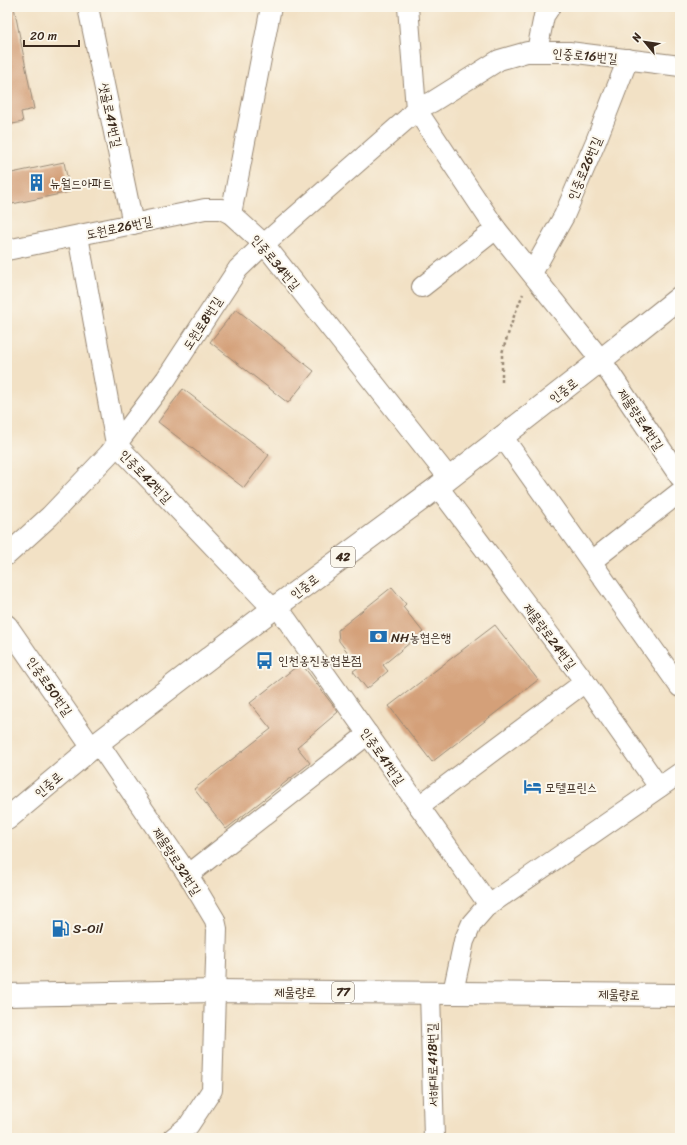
<svg xmlns="http://www.w3.org/2000/svg" width="687" height="1145" viewBox="0 0 687 1145" font-family="Sriracha,'Poor Story',sans-serif">
<style>
.building{fill:#d4a079}
.lines{fill:none;stroke-linecap:round;stroke-linejoin:round}
.minor-casing{stroke:#968672;stroke-width:22}
.major-casing{stroke:#968672;stroke-width:24}
.path{stroke:#968672;stroke-width:2.5;stroke-dasharray:3 3;stroke-linecap:butt}
.minor{stroke:#fff;stroke-width:20}
.major{stroke:#fff;stroke-width:22}
.labels{text-anchor:middle;stroke-width:4;stroke-linejoin:round;paint-order:stroke}
.shield{fill:#fbf7ec;stroke:#75685c;stroke-width:1}
.shield-label{font-size:12px;font-weight:bold;fill:#3b2a1e}
.street-label{font-size:13px;fill:#3b2a1e;stroke:#fbf7ec}
.poi-label{font-size:13px;fill:#3b2a1e;stroke:#fbf7ec;text-anchor:start}
</style>
<rect width="100%" height="100%" fill="#fbf7ec"/>
<filter id="ink" filterUnits="userSpaceOnUse"><feTurbulence type="fractalNoise" baseFrequency=".025" numOctaves="2"/><feDisplacementMap in="SourceGraphic" scale="8" xChannelSelector="R" yChannelSelector="G"/><feConvolveMatrix kernelMatrix="1 2 1 2 8 2 1 2 1" color-interpolation-filters="sRGB"/></filter>
<filter id="wash" filterUnits="userSpaceOnUse"><feTurbulence type="fractalNoise" baseFrequency=".012" numOctaves="4" result="noise"/><feDisplacementMap in="SourceGraphic" scale="16" xChannelSelector="R" yChannelSelector="G"/><feGaussianBlur stdDeviation="0.9" result="paint"/><feColorMatrix in="noise" values="0 0 0 0 0 0 0 0 0 0 0 0 0 0 0 0 0 1.4 0 .05"/><feComposite in="paint" operator="in"/></filter>
<g filter="url(#wash)">
<rect width="100%" height="100%" fill="#f2e1c5"/>
<g id="blocks">
<g class="building">
<path d="M7,7H14L34,109L21,112L23,122L7,125Z"/>
<path d="M64,162L70,192L7,205V174Z"/>
<path d="M236,309L314,371L288,403L210,342Z"/>
<path d="M183,389L269,455L244,488L158,422Z"/>
<path d="M392,587L406,604L403,607L423,632L383,665L388,671L367,689L353,671L359,667L339,641L338,630Z"/>
<path d="M495,625L538,680L432,762L389,706Z"/>
<path d="M301,663L338,712L297,747L310,763L226,829L194,789L271,729L250,703Z"/>
</g>
</g>
</g>
<g filter="url(#ink)">
<use href="#blocks" fill-opacity="0" stroke="#968672" stroke-width="1"/>
<g class="lines">
<defs>
<g id="minor">
<path d="M88,7L133,224"/>
<path d="M408,7L416,109L496,229L601,360L680,477"/>
<path d="M537,51L544,16L550,7"/>
<path d="M231,214L271,7"/>
<path d="M78,236L116,444L273,609"/>
<path d="M7,250L205,209H221L231,214L264,244L449,478"/>
<path d="M532,273L564,216L596,141L628,59"/>
<path d="M422,287L496,229"/>
<path d="M502,436L680,687"/>
<path d="M438,487L585,682L659,787"/>
<path d="M7,555L50,516L109,454L166,379L238,269L264,244L408,118L416,109L432,102L499,60L527,52H569L680,66"/>
<path d="M592,561L680,492"/>
<path d="M277,606L489,905"/>
<path d="M7,625L92,748"/>
<path d="M98,743L188,875L215,920L217,929L212,1090L189,1125L173,1138"/>
<path d="M419,806L585,682"/>
<path d="M188,875L368,734"/>
<path d="M430,992L434,1138"/>
<path d="M453,992L464,941L472,923L486,907L680,773"/>
</g>
<g id="major">
<path d="M7,819L98,743L273,609L438,487L601,360L680,297"/>
<path d="M7,995L215,991L680,995"/>
</g>
</defs>
<use href="#minor" class="minor-casing"/>
<use href="#major" class="major-casing"/>
<path class="path" d="M502,382V353L514,316L523,294"/>
<use href="#minor" class="minor"/>
<use href="#major" class="major"/>
</g>
</g>
<defs>
<symbol id="building-bare" viewBox="-9 -9 18 18"><path d="M-4-6H4V6H1V3H-1V6H-4ZM-2.5-4.3h1.7v1.8h-1.7ZM.8-4.3h1.7v1.8H.8ZM-2.5-1h1.7V.8h-1.7ZM.8-1h1.7V.8H.8Z" fill="#1f6fb2" stroke="#fbf7ec" stroke-width="2.5" paint-order="stroke"/></symbol>
<symbol id="bank-bare" viewBox="-9 -9 18 18"><path d="M-6-4H6V4H-6ZM0-2.3a2.3 2.3 0 1 0 0 4.6a2.3 2.3 0 1 0 0-4.6Z" fill="#1f6fb2" stroke="#fbf7ec" stroke-width="2.5" paint-order="stroke"/></symbol>
<symbol id="bus-bare" viewBox="-9 -9 18 18"><path d="M-5-6H5V4H4V6H2V4H-2V6H-4V4H-5ZM-3.5-4V0h7V-4ZM-3.5 1.2v1.5H-2V1.2ZM2 1.2v1.5H3.5V1.2Z" fill="#1f6fb2" stroke="#fbf7ec" stroke-width="2.5" paint-order="stroke"/></symbol>
<symbol id="hotel-bare" viewBox="-9 -9 18 18"><path d="M-6-4.5h1.5V1H6V5H4.5V3h-9V5H-6ZM-4 0a1.8 1.8 0 1 1 3.6 0ZM.5 0V-2.5h3Q6-2.5 6 0Z" fill="#1f6fb2" stroke="#fbf7ec" stroke-width="2.5" paint-order="stroke"/></symbol>
<symbol id="fuel-bare" viewBox="-9 -9 18 18"><path d="M-5.5-6h7V0h2V4h1.3V-2.5L3-4.5l.8-.8L6-3V5H2.5V1h-1V6h-7ZM-4.2-4.7v3.2H.2V-4.7Z" fill="#1f6fb2" stroke="#fbf7ec" stroke-width="2.5" paint-order="stroke"/></symbol>
</defs>
<g fill-rule="evenodd">
<use href="#building-bare" x="24" y="170" width="25" height="25"/>
<use href="#bank-bare" x="366" y="624" width="25" height="25"/>
<use href="#bus-bare" x="252" y="648" width="25" height="25"/>
<use href="#hotel-bare" x="520" y="774" width="25" height="25"/>
<use href="#fuel-bare" x="48" y="916" width="25" height="25"/>
</g>
<g class="labels">
<g class="shield">
<rect x="331" y="547" width="24" height="20" rx="3"/>
<rect x="332" y="982" width="22" height="20" rx="3"/>
</g>
<g class="shield-label">
<text x="343" y="561">42</text>
<text x="343" y="996">77</text>
</g>
<g class="street-label">
<text transform="translate(585 55) rotate(5)" y="5">인중로16번길</text>
<text transform="translate(111 115) rotate(78)" y="5">샛골로41번길</text>
<text transform="translate(584 168) rotate(-67)" y="5">인중로26번길</text>
<text transform="translate(119 227) rotate(-12)" y="5">도원로26번길</text>
<text transform="translate(276 262) rotate(50)" y="5">인중로34번길</text>
<text transform="translate(202 323) rotate(-57)" y="5">도원로8번길</text>
<text transform="translate(563 390) rotate(-37)" y="5">인중로</text>
<text transform="translate(641 419) rotate(56)" y="5">제물량로4번길</text>
<text transform="translate(146 476) rotate(46)" y="5">인중로42번길</text>
<text transform="translate(304 586) rotate(-37)" y="5">인중로</text>
<text transform="translate(550 636) rotate(53)" y="5">제물량로24번길</text>
<text transform="translate(50 686) rotate(55)" y="5">인중로50번길</text>
<text transform="translate(383 756) rotate(55)" y="5">인중로41번길</text>
<text transform="translate(48 784) rotate(-40)" y="5">인중로</text>
<text transform="translate(177 861) rotate(57)" y="5">제물량로32번길</text>
<text x="295" y="997">제물량로</text>
<text transform="translate(619 994) rotate(1)" y="5">제물량로</text>
<text transform="translate(432 1065) rotate(-91)" y="5">서해대로418번길</text>
</g>
<g class="poi-label">
<text x="50" y="188">뉴월드아파트</text>
<text x="391" y="642">NH농협은행</text>
<text x="278" y="665">인천옹진농협본점</text>
<text x="545" y="792">모텔프린스</text>
<text x="73" y="933">S-Oil</text>
</g>
</g>
<rect width="687" height="1145" fill="none" stroke="#fbf7ec" stroke-width="24"/>
<g transform="translate(645 42) rotate(299)" stroke="#fbf7ec" stroke-width="3" paint-order="stroke">
<path d="M0-3L7 15L0 10L-7 15Z" fill="#3b2a1e"/>
<text y="-6" font-size="11" font-weight="bold" text-anchor="middle" fill="#3b2a1e">N</text>
</g>
<path d="M24 40v6h55v-6" fill="none" stroke="#3b2a1e" stroke-width="2"/>
<text x="30" y="40" font-size="12" fill="#3b2a1e" stroke="#fbf7ec" stroke-width="3" paint-order="stroke">20 m</text>
</svg>
